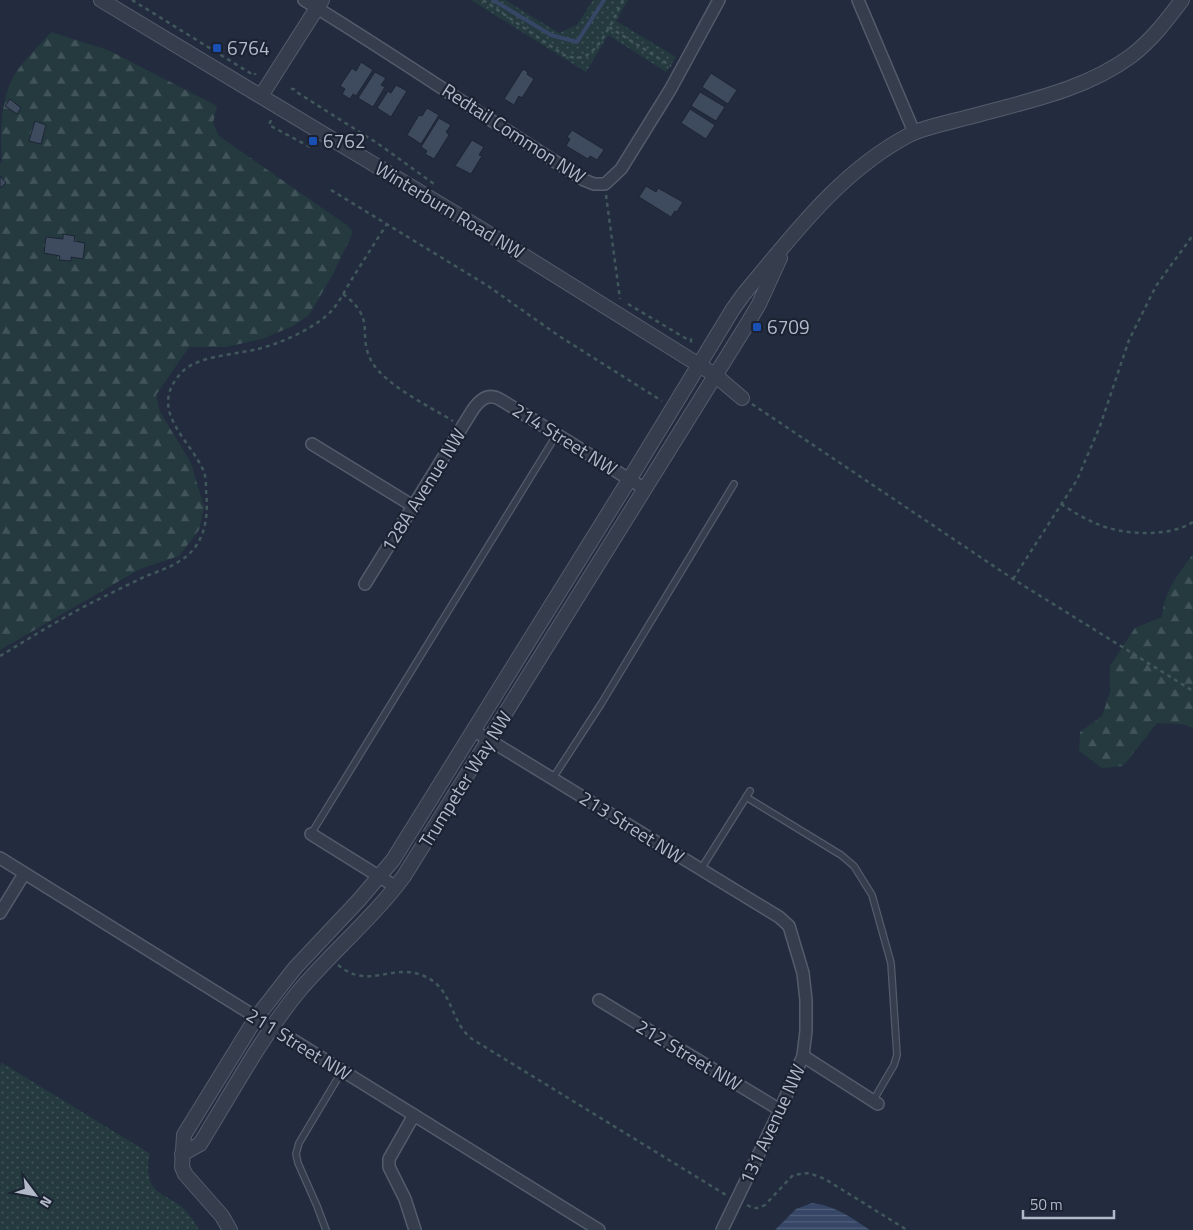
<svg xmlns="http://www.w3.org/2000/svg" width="1193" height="1230" viewBox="0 0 1193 1230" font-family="'Titillium Web',sans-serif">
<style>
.grass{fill:url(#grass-dots)}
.forest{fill:url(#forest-firs)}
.water{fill:url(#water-rules)}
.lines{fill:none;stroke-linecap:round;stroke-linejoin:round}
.stream{stroke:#354666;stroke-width:4}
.building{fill:#3e4a5d;stroke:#1d2535}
.service-casing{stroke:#545c6c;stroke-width:8}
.minor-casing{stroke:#545c6c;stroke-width:14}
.tertiary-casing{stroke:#545c6c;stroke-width:16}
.path{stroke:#42575c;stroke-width:2.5;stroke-dasharray:4 4;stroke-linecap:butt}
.service{stroke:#363e4e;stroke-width:5.5}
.minor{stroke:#363e4e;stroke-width:11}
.tertiary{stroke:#363e4e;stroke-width:14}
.transit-dot{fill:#1a4fb4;stroke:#1b2333;stroke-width:2}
.labels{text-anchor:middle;stroke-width:4.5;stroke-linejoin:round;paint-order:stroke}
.poi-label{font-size:19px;fill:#b2b9c9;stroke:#1b2333;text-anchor:start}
.street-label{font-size:19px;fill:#b2b9c9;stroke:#1b2333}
</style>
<defs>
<pattern id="grass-dots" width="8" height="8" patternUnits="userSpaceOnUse" patternTransform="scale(1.25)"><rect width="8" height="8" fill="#243a3f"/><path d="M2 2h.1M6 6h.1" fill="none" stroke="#415459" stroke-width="1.8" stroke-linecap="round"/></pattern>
<pattern id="forest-firs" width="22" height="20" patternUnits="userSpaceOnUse" patternTransform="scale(1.25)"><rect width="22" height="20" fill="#243a3f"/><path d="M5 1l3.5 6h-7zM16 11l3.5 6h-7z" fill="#415459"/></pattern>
<pattern id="water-rules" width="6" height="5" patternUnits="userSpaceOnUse" patternTransform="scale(1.25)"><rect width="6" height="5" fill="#354666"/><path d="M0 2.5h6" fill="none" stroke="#505f7b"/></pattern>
</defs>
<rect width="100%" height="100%" fill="#222c3e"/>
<g class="grass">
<path d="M471,0H505L559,33L577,25L593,0H628L616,21L676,57L666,72L608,35L586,72Z"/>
<path d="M2,1063L149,1153C149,1160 147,1169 149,1177C152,1194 171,1197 183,1208C189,1214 195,1222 199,1230H0V1066Z"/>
</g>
<g class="forest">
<path d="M51,32L108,50L217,106L213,123L219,136L348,226L353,232L333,274L309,315L293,326L262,339L226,347H189L156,395L160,412L191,463L204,507L199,530L179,556L140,569L0,650V164L2,161C0,132 0,100 15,74C25,59 39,46 51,32Z"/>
<path d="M1193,554V728L1182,724L1157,723L1123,766L1102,768L1079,751L1080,732L1102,716L1110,692V666L1135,628L1162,617C1165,590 1177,576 1193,554Z"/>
</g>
<path class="water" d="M812,1203C836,1206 850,1217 870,1230H775L796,1209Z"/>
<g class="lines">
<path class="stream" d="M493,0L551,35L577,42L604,0"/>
</g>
<g class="building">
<path d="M361,62L373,70L356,96L353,94L350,99L342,94L345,89L340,86L352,68L356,71Z"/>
<path d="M523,69L528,72L527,74L534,79L522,98L519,96L514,105L504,99Z"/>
<path d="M375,72L386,78L381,85L385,87L373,107L358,98Z"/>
<path d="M711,73L737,90L728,104L702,87Z"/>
<path d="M396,85L407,91L391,117L377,108L388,91L391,93Z"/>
<path d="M700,92L725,107L716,121L691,106Z"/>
<path d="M10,99L21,108L17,114L5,106Z"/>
<path d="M427,108L439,115L421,144L407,135L419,115L422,116Z"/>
<path d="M690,109L715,125L706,139L681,123Z"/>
<path d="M439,118L451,125L446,132L449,135L434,159L425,154L427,151L421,147Z"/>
<path d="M35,121L46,125L41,144L29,141Z"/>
<path d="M572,130L603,149L604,150L597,160L590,156L588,159L566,146L570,139L567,137Z"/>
<path d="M472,140L484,147L479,155L482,156L471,174L455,166Z"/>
<path d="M0,176L6,183L0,188Z"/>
<path d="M646,186L656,192L658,188L683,202L677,212L675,211L671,217L639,197Z"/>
<path d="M63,234L75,236L74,241L85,243L83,259L71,257V261L59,260L60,256L44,253L46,237L63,239Z"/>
</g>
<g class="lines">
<defs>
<g id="service">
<path d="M553,778L601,704L734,484"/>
<path d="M746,797L841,855L854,866L872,895L891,963L897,1055L894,1065L873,1101"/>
<path d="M311,834L557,434"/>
<path d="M701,869L750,791"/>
<path d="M326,1230L317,1206L298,1163L296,1154L299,1143L342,1071"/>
</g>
<g id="minor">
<path d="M304,0C399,58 490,121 584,180L594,184H605L621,169L670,90L719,0"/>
<path d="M858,0L914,132"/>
<path d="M312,444L413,506"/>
<path d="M365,584L472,411C479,400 488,392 501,400L645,489"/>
<path d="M473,730L779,917L789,926L803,973L806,1000V1031L803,1056L780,1110L722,1230"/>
<path d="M311,834L396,887"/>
<path d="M0,858L599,1230"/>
<path d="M0,913L24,874"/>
<path d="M599,1000L780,1110"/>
<path d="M803,1056L878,1104"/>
<path d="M414,1115L389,1159V1167L405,1199L415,1230"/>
</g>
<g id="tertiary">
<path d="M101,0L478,227L715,375L742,398"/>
<path d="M261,96L322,0"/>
<path d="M182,1154L200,1144C231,1094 262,1036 299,991C333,951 373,918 404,876L746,326L759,304L780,258"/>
<path d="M230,1230L222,1216L185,1174L182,1167L184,1135L256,1018L295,968L359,900L393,860L629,480L733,309L743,295C793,235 841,170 911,134C928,126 955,121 973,116C1027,101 1085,90 1131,56C1151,41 1167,20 1182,0"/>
</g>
</defs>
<use href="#service" class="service-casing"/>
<use href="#minor" class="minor-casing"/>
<use href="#tertiary" class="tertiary-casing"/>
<g class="path">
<path d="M132,0L250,73H255V75"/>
<path d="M483,0L564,55C570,57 576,59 583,57C600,51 615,16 623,0"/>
<path d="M609,27L671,66"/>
<path d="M291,89H294L295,91L380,145L434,184"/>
<path d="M271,120L269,125L312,148"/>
<path d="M331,190L488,286L559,336L662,401"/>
<path d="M606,195L620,299"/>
<path d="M343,294C378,320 356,334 372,362C385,385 429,406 453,421"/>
<path d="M628,304L685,338L691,339V344"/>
<path d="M752,404L1013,579L1193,691"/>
<path d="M1061,504C1072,511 1083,518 1095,523C1120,535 1169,538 1193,522"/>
<path d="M1013,579L1077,480L1100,426L1129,340L1156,286L1193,235"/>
<path d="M0,656C30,638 60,619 91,603C109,594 128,585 146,576C162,570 180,564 192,551C207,534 208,512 206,490C206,485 206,477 204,472C190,438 145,410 183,371C198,356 238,354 258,349C279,344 310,330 326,316C337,307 343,294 350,282C362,263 374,244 387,224"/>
<path d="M338,965C369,991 392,962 424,976C454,989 449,1021 472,1039L726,1195"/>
<path d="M747,1205C754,1209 757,1209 765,1205L793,1175L809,1173L825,1179L907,1230"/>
</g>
<use href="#service" class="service"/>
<use href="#minor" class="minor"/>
<use href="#tertiary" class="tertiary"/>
</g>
<g class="transit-dot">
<rect x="212" y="43" width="10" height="10" rx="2.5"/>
<rect x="308" y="136" width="10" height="10" rx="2.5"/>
<rect x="752" y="322" width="10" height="10" rx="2.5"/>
</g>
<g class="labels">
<g class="poi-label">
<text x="227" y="55">6764</text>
<text x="323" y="148">6762</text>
<text x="767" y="334">6709</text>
</g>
<g class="street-label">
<text transform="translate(514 133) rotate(33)" y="7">Redtail Common NW</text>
<text transform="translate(450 210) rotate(31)" y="7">Winterburn Road NW</text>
<text transform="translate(565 439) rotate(32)" y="7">214 Street NW</text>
<text transform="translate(423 490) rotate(-58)" y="7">128A Avenue NW</text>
<text transform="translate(465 779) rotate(-58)" y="7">Trumpeter Way NW</text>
<text transform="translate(632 827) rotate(32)" y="7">213 Street NW</text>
<text transform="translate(299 1044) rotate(32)" y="7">211 Street NW</text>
<text transform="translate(689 1055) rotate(31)" y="7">212 Street NW</text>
<text transform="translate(772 1124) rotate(-65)" y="7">131 Avenue NW</text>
</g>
</g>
<g transform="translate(35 1195) rotate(122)" stroke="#1b2333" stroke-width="4" paint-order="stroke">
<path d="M0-4L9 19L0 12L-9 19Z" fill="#b2b9c9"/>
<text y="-8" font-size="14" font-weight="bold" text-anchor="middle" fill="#b2b9c9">N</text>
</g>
<path d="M1023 1210v8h91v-8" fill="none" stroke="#b2b9c9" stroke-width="2.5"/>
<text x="1030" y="1210" font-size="15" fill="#b2b9c9" stroke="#1b2333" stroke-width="4" paint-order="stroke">50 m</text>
</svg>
